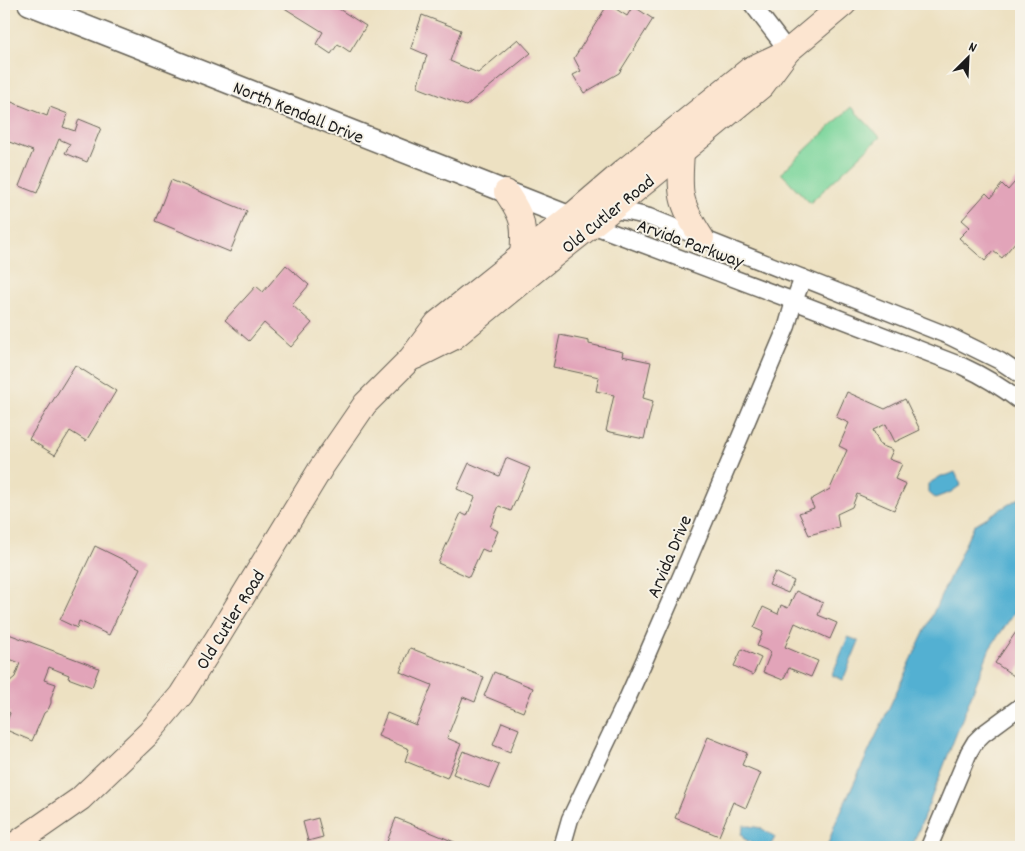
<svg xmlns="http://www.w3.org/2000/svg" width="1025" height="851" viewBox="0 0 1025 851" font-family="Dekko,sans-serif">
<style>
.green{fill:#7dd69c;stroke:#4c795c}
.water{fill:#53b0d2;stroke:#386677}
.building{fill:#e2a4b9}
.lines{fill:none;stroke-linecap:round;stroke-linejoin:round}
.minor-casing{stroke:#656156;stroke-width:19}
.tertiary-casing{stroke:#656156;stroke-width:24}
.secondary-casing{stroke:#656156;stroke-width:26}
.minor{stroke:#fff;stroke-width:16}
.tertiary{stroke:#fff;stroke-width:21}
.secondary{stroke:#fce5d0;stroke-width:24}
.labels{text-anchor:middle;stroke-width:4;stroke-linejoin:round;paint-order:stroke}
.street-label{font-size:19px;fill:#1c1c1c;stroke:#f7f3e8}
</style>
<rect width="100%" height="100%" fill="#f7f3e8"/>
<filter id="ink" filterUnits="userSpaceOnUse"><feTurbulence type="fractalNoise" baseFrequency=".02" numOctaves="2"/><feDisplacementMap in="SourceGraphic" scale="10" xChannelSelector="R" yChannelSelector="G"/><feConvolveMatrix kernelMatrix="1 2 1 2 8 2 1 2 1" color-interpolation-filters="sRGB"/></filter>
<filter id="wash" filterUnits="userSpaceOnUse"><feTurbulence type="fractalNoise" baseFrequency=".0096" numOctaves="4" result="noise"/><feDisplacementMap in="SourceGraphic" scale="20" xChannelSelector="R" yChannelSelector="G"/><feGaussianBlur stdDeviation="1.12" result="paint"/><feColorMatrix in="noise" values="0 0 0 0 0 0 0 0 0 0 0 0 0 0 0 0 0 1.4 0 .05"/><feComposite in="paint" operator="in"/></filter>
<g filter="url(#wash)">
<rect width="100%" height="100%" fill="#ede1c2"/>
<path class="green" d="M851,107L880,137L810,203L781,173Z"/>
<g class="water">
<path d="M955,472L961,485L951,492L935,498L928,492V484L941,476L948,475Z"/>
<path d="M1021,497V603L990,648L912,847H827L835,824L974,525Z"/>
<path d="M848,637L859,641L843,680L832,675Z"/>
<path d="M744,825L761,828L775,837L770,847L756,846L743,838V836L741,834Z"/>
</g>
<g id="blocks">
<g class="building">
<path d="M278,4H331L366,26L350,52L338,44L331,54L316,44L323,32Z"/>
<path d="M608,4L627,16L633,6L653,19L619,73L584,93L573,75L581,71L574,58Z"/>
<path d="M422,15L461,30L450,61L478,73L518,39L531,53L466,106L417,87L427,55L411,48Z"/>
<path d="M4,99L47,116L50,107L68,114L63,127L75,131L79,119L101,128L87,162L65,153L70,144L59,139L37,193L19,186L33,151L4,140Z"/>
<path d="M1021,175V218L1020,220L1021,221V235L1002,258L993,251L985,261L959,238L970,227L962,220L986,193L991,198L1002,184L1008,190Z"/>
<path d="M171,180L247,211L230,252L155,221Z"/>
<path d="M286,265L309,285L292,305L312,323L291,347L264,323L249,341L225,320L256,286L263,292Z"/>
<path d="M560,335L589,341V344L623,352L622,356L651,362L643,398L653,401L644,439L606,431L614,395L596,391L599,377L553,367Z"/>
<path d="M75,365L116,391L86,441L70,431L55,455L29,439Z"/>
<path d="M847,392L885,409L905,399L920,430L895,442L886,424L873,430L880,445L893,450L889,459L902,464L895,479L906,484L894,510L857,494L852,507L837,514L839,527L809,535L799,513L814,508L810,500L830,489L847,450L839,446L849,423L836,417Z"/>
<path d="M506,458L530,468L511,511L499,506L490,527L498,531L489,552L482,549L469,577L438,563L461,513L467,516L475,497L457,489L469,463L499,476Z"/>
<path d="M95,546L140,568L109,635L79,621L77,628L60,620Z"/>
<path d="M775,572L794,581L788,593L769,585Z"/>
<path d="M796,591L823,603L818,615L837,623L830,639L795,623L785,647L818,661L811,677L789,668L783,680L763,672L771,652L757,646L763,632L754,628L763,607L778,614L781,605L788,608Z"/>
<path d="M1016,632L1021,635V665L1014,676L995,663Z"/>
<path d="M6,633L99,668L92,687L68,678L69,675L49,667L44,680L56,684L51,698V703L48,710L44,713L32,741L4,729L10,713L6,710L4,698L5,690L9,682L15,677L20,663L4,657L8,648L4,646V639Z"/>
<path d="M410,648L484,677L475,702L463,697L447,738L461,744L447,778L405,761L409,749L378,736L387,713L416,725L432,685L400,672Z"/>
<path d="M742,649L761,658L753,675L734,666Z"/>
<path d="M494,672L533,688L523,712L484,696Z"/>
<path d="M502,722L519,729L510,752L493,745Z"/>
<path d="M708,737L747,753L742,765L761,773L746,808L733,802L719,836L675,818Z"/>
<path d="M463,751L499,765L489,788L453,774Z"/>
<path d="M318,818L323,837L308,841L303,822Z"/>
<path d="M396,818L464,846V847H385Z"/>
</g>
</g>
</g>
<g filter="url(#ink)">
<use href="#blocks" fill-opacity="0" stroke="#656156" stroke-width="1"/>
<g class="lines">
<defs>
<g id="minor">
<path d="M752,4L788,51"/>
<path d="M605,211C619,209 635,213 649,217L949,336L1000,361L1021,375"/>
<path d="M584,222L794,301L962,366C984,376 1003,388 1021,402"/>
<path d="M562,847L570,819L624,706L645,659L689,558L787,326L794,301L803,278"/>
<path d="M929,847L969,752L975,742L983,734L1021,706"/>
</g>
<path id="tertiary" d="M29,4L570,217"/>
<g id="secondary">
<path d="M682,152C679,193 679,203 702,238"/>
<path d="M506,192C523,217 525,224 522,255"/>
<path d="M415,357L453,338L537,269L611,210L682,152L762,86L788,51L844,4"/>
<path d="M11,847L80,799L149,733L181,695L218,637L321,468L365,404L411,358L437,323L522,255L570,217L625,170L750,69L788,51"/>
</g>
</defs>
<use href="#minor" class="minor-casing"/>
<use href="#tertiary" class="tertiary-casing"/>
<use href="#secondary" class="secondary-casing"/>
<use href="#minor" class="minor"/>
<use href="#tertiary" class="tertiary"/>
<use href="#secondary" class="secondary"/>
</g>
</g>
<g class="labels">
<g class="street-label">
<text transform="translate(299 111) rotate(22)" y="7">North Kendall Drive</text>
<text transform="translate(607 213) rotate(-39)" y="7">Old Cutler Road</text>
<text transform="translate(691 242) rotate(20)" y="7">Arvida Parkway</text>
<text transform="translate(668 556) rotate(-67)" y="7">Arvida Drive</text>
<text transform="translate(229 619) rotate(-58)" y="7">Old Cutler Road</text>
</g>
</g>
<rect width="1025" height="851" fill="none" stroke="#f7f3e8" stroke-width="20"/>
<g transform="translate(968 58) rotate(24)" stroke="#f7f3e8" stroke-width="4" paint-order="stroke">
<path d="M0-4L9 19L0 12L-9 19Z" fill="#1c1c1c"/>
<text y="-8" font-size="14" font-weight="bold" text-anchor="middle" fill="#1c1c1c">N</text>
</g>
</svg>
